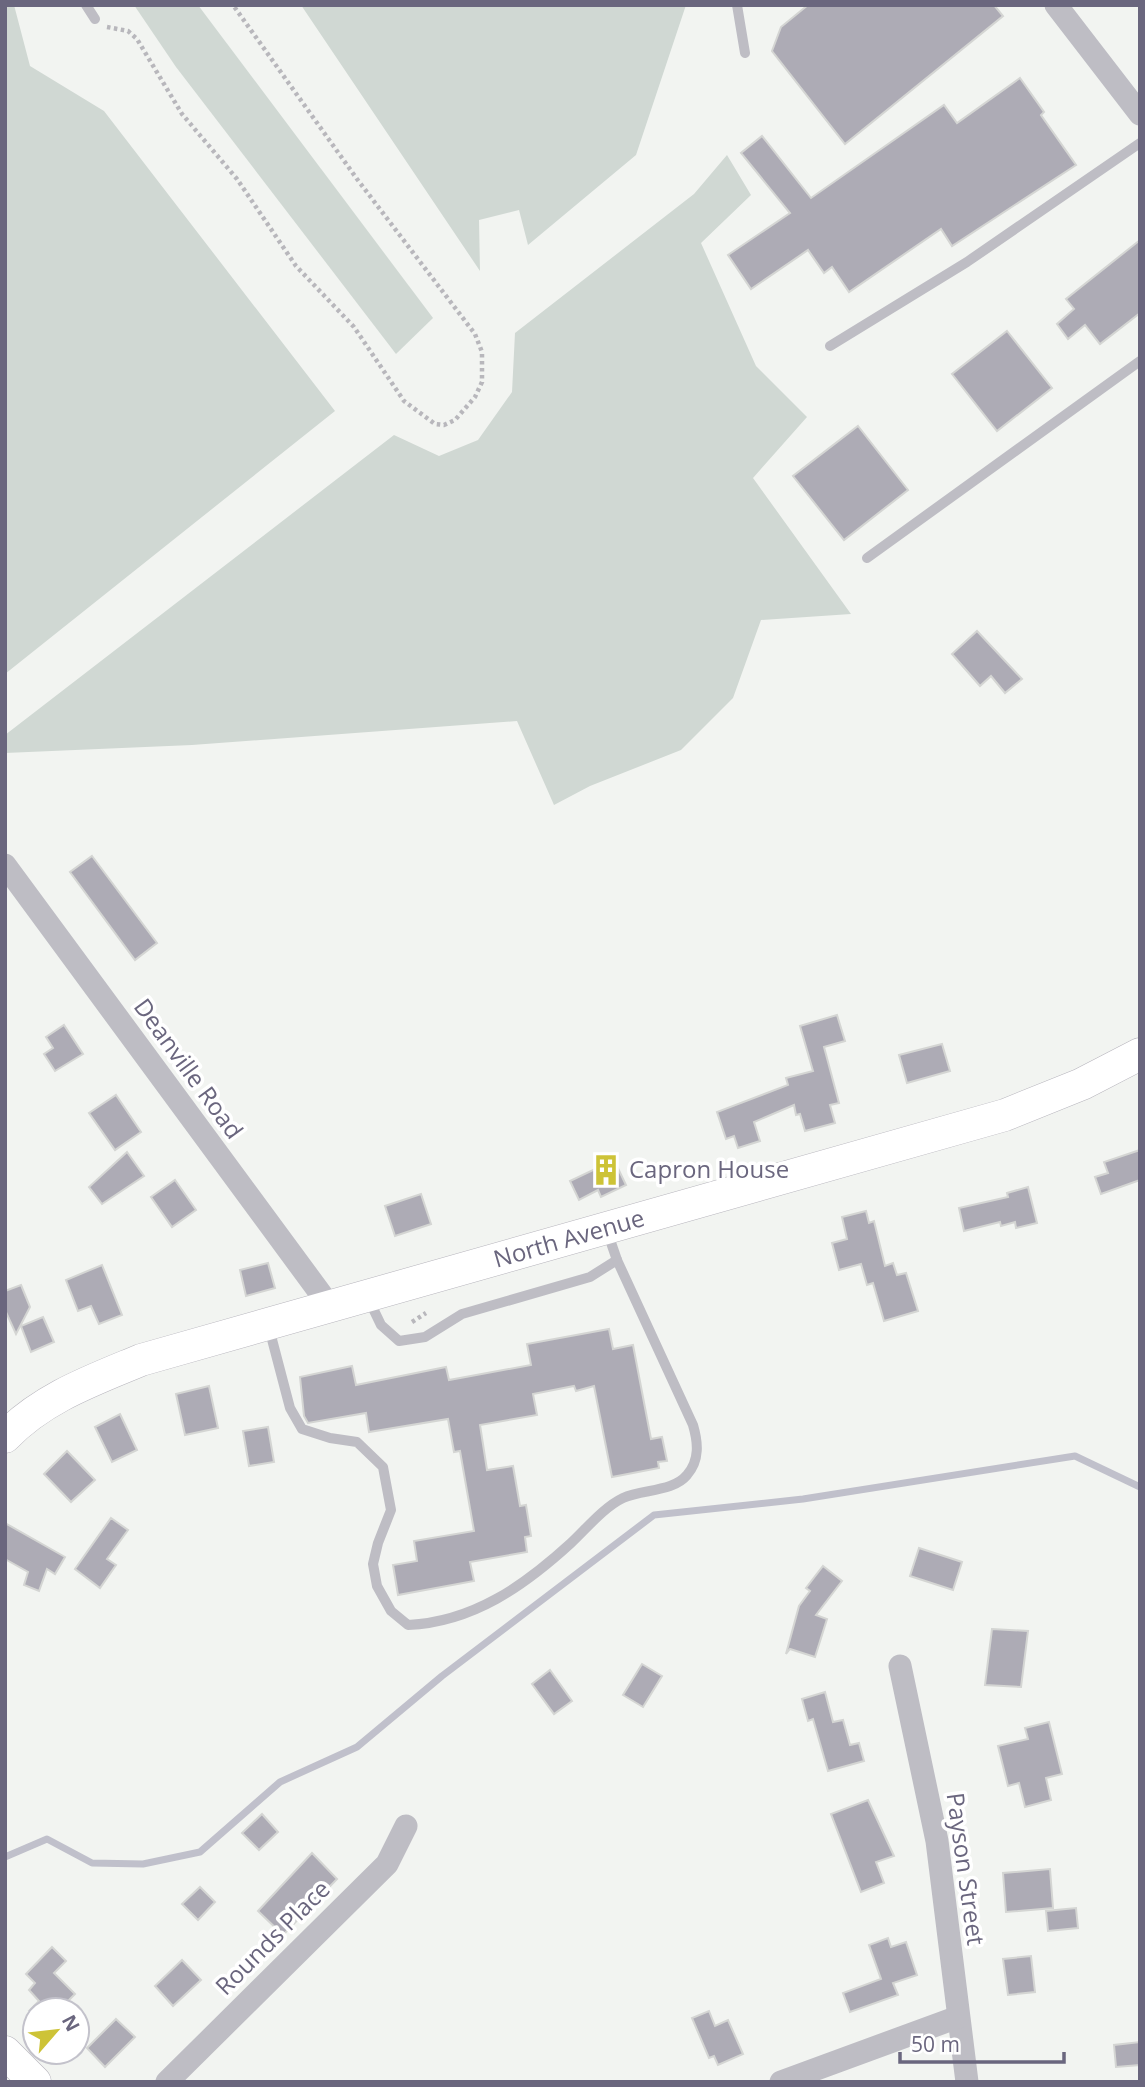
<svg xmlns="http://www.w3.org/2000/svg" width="1145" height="2087" viewBox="0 0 1145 2087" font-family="'Open Sans',sans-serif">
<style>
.green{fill:#d0d8d3}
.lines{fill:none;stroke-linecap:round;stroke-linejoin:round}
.stream{stroke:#c0c0cb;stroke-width:7}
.building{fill:#adabb5;stroke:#d4d5d3;stroke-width:2}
.secondary-casing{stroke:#b6b4bc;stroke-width:33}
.path{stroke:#b8b7bc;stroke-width:4.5;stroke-dasharray:3.5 3.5;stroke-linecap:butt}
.lane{stroke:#bebdc4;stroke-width:10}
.street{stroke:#bebdc4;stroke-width:23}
.secondary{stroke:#fff;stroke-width:32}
.labels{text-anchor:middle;stroke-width:7;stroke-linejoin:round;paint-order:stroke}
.street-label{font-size:24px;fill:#6a667e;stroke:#fff}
.poi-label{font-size:24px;fill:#6a667e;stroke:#fff;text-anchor:start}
</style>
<rect width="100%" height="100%" fill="#f2f4f1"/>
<g class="green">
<path d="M5,5H14L30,66L104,111L335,411L5,674Z"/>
<path d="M134,5H198L433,318L396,354L176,67Z"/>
<path d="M301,5H686L636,155L528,245L519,210L479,220L480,271Z"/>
<path d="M727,155L751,195L701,243L756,366L807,417L753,478L851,614L761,620L733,698L681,750L590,786L554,805L517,721L192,745L5,753V735L394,435L439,456L478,440L512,392L515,333L694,194Z"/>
</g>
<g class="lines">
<path class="stream" d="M5,1857L47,1839L92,1863L143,1864L200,1852L280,1782L357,1747L442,1676L654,1515L803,1499L1075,1456L1140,1487"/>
</g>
<g class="building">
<path d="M808,5H994L1003,16L845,144L772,51L781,27Z"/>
<path d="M1020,78L1044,112L1041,115L1076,165L952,246L941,229L849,292L832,267L824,273L808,250L751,289L728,255L790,213L741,153L762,136L811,198L944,105L957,123Z"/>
<path d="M1140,240V313L1100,344L1085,325L1068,339L1057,324L1074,309L1066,299Z"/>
<path d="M1007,331L1052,388L997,431L952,374Z"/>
<path d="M858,426L908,490L844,540L793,476Z"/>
<path d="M977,631L1022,679L1005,693L991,676L980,686L952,654Z"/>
<path d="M92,856L157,943L135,960L70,872Z"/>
<path d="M837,1015L845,1041L824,1047L839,1103L830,1105L835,1123L805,1131L800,1114L796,1115L794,1105L754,1122L760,1141L738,1148L734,1136L726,1139L717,1112L788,1085L786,1078L813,1071L800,1026Z"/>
<path d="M64,1025L83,1054L55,1071L44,1054L53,1048L46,1037Z"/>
<path d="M942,1044L950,1071L907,1083L899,1055Z"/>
<path d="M116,1095L141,1132L115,1150L89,1113Z"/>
<path d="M1140,1150V1180L1101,1194L1095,1177L1108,1173L1104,1162Z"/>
<path d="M127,1152L144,1176L102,1204L89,1187Z"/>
<path d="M614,1160L626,1185L601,1197L598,1190L579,1200L570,1181Z"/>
<path d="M175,1180L196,1210L172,1227L151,1197Z"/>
<path d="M1028,1187L1037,1223L1016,1228L1015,1222L1001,1226L1000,1222L964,1231L959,1208L1008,1197L1007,1193Z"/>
<path d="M421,1194L431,1224L395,1236L385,1206Z"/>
<path d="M866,1211L869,1223L874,1221L885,1266L893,1263L897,1275L906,1273L918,1311L884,1321L873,1283L867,1285L861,1264L839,1270L832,1243L847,1239L842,1217Z"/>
<path d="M268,1263L275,1288L246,1296L240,1270Z"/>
<path d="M102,1265L122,1315L99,1324L91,1306L78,1311L66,1280Z"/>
<path d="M21,1285L30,1307L16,1334L5,1310V1291Z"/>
<path d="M43,1317L54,1342L31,1352L21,1326Z"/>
<path d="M609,1329L613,1349L633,1345L651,1439L662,1437L667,1461L658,1462L659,1468L612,1477L594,1386L576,1391L574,1386L533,1394L537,1415L480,1425L487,1470L513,1466L520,1506L526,1505L531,1536L525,1537L527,1552L470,1562L474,1581L398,1595L393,1565L417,1561L414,1541L474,1531L460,1451L454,1452L448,1419L369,1432L366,1413L308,1423L304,1416L300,1377L352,1366L356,1385L446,1367L449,1380L531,1365L527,1344Z"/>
<path d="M209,1386L218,1428L185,1435L176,1394Z"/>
<path d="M120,1414L137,1450L112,1462L95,1427Z"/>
<path d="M268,1427L274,1462L249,1466L243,1431Z"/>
<path d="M67,1451L95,1480L71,1502L44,1474Z"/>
<path d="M111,1518L128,1530L107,1559L116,1565L100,1588L75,1569Z"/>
<path d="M5,1523L65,1557L55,1574L47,1569L39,1591L24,1585L28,1572L5,1559Z"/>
<path d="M919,1548L962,1562L953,1590L910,1576Z"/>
<path d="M823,1566L842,1581L816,1615L827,1619L815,1657L790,1649L786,1654L799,1606L810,1591L806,1588Z"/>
<path d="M992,1629L1028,1631L1021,1687L985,1685Z"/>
<path d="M642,1664L662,1676L643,1707L623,1695Z"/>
<path d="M550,1670L572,1701L554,1714L532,1684Z"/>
<path d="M825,1692L833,1722L843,1720L850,1745L859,1743L864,1761L828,1771L813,1719L808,1721L802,1699Z"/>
<path d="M1049,1722L1062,1774L1046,1778L1051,1800L1025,1807L1019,1783L1008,1786L998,1746L1028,1739L1025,1728Z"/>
<path d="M868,1800L894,1856L876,1862L884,1883L861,1892L831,1814Z"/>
<path d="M262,1814L278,1832L259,1850L242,1833Z"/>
<path d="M312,1853L337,1879L283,1935L258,1911Z"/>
<path d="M1050,1869L1053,1908L1006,1912L1003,1873Z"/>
<path d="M200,1887L215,1902L198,1920L182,1904Z"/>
<path d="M1076,1908L1078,1928L1048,1931L1046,1911Z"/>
<path d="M888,1938L891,1947L906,1942L917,1975L893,1983L898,1995L850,2012L843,1993L881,1979L869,1945Z"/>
<path d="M52,1947L66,1961L54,1973L75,1994L59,2010H30L39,2001L29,1990L35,1983L26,1974Z"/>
<path d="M1031,1956L1035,1992L1008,1995L1003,1959Z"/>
<path d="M182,1960L201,1980L173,2006L155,1986Z"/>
<path d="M709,2011L715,2026L728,2020L743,2054L718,2065L714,2056L709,2058L692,2018Z"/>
<path d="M116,2019L135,2037L105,2067L87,2048Z"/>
<path d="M1140,2042V2065L1116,2067L1114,2045Z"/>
</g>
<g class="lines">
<defs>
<g id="secondary">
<path d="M5,1437C42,1398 93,1380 141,1360L1005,1115L1082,1084L1140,1054"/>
<path d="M5,2052L35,2082"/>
</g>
</defs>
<use href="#secondary" class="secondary-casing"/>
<g class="path">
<path d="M107,27L128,31L137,39L182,114L237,179L296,266L354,327L404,401L435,424L444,425L455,420L475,397L482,382V352L475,334L357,179L233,5"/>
<path d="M412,1322L426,1313"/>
</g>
<g class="lane">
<path d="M86,5L95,19"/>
<path d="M737,5L745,53"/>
<path d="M830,346L967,262L1140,143"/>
<path d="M867,558L1140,361"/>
<path d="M368,1298L381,1325L399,1341L425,1337L462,1314L590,1277L617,1260"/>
<path d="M269,1328L290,1408L302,1429L330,1438L357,1442L383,1467L391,1510L378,1543L373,1564L377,1586L391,1611L408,1625C473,1622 524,1586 571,1543C586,1529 604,1507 623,1498C643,1489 673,1492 687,1475C700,1460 698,1442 693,1425L617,1260L607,1231"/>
</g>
<g class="street">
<path d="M1056,5L1140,114"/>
<path d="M5,865L329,1305"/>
<path d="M900,1666L937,1841L967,2082"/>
<path d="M167,2082L387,1864L406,1826"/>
<path d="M781,2082L958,2017"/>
</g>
<use href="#secondary" class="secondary"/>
</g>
<defs>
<symbol id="building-bare" viewBox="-9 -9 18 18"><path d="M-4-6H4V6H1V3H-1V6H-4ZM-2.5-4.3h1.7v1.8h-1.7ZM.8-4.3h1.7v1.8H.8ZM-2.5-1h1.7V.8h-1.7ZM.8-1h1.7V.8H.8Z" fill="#cdc337" stroke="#fff" stroke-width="2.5" paint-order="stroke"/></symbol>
</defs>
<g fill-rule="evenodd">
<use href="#building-bare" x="584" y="1148" width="44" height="44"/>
</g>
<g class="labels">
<g class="street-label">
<text transform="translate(188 1069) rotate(54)" y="8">Deanville Road</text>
<text transform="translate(569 1239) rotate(-16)" y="8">North Avenue</text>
<text transform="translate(965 1869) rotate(82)" y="8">Payson Street</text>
<text transform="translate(273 1938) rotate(-45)" y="8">Rounds Place</text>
</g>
<g class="poi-label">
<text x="629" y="1178">Capron House</text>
</g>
</g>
<rect width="1145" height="2087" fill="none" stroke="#6a667e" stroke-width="14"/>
<g transform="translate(56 2031) rotate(62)"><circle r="33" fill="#ffffff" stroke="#c3c2cb" stroke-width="2"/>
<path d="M0-5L12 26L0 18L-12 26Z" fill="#cdc337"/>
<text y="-10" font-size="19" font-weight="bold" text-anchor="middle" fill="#6a667e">N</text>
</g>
<path d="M900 2052v10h164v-10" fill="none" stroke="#6a667e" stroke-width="3.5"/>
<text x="911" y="2052" font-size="21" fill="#6a667e" stroke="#ffffff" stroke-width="5" paint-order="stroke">50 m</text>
</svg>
